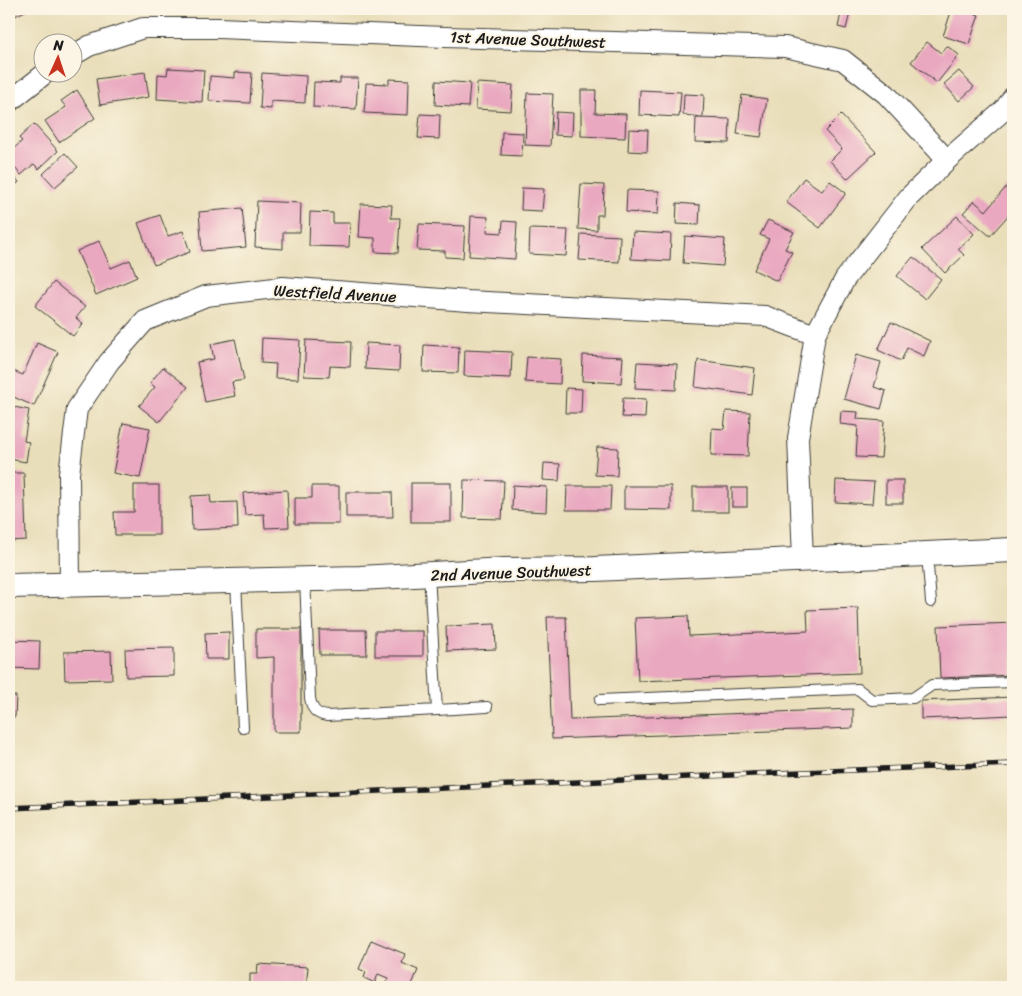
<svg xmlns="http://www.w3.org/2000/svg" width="1022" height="996" viewBox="0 0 1022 996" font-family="Sriracha,sans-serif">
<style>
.building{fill:#e9a8c0}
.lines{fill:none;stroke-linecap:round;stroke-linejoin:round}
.service-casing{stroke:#3b3934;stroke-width:12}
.minor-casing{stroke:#3b3934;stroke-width:22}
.tertiary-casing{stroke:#3b3934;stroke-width:26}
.service{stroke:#fff;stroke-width:10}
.minor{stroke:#fff;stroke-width:20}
.tertiary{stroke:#fff;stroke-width:24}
.rail-casing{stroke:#1c1c1c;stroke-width:5.5}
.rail{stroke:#fcf5e5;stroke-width:4;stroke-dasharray:11;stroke-linecap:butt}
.labels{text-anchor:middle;stroke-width:4;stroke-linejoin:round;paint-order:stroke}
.street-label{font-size:16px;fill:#1c1c1c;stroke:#fcf5e5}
</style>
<rect width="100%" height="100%" fill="#fcf5e5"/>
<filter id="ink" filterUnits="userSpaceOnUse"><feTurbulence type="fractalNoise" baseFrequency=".02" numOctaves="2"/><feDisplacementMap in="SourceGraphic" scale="10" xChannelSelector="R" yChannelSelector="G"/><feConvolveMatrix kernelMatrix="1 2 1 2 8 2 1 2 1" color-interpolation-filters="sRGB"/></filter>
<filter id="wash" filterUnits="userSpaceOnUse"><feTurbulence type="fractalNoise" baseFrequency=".0096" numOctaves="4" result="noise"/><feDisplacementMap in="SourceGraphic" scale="20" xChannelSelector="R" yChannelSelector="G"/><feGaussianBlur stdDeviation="1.12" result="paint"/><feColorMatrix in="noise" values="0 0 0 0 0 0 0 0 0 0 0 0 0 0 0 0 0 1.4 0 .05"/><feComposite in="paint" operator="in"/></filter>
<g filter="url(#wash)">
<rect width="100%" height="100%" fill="#e9deba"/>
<g id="blocks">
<g class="building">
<path d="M9,9H29L13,17Z"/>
<path d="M842,9H851L846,29L838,27Z"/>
<path d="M952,9H961L979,15L969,44L943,36Z"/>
<path d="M927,42L941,53L947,46L959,55L937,83L911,62Z"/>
<path d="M168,68L204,70L202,102L157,99L158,74L167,75Z"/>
<path d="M959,71L974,87L959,101L944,84Z"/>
<path d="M145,72L149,97L100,105L96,79Z"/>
<path d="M235,72L252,73L250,103L209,101L210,76L235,78Z"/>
<path d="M262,73L306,76L305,103L271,101V109L260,108Z"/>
<path d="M340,78H358L356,109L313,107L314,82L340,83Z"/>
<path d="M389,79L409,80L408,115L364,113L366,83L389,84Z"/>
<path d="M436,81L470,83L468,107L435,105Z"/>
<path d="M477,83L513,85L511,111L476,109Z"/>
<path d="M77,90L95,118L59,142L45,121L66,107L61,101Z"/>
<path d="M581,90H596L595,113L626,114L625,138L581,136Z"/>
<path d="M640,90L681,92L679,117L639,115Z"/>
<path d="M527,93L553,94L550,146L525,145Z"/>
<path d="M684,94L704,95L703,117L683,115Z"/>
<path d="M742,95L767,99L761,137L737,134Z"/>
<path d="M556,112L573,113L572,136L555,135Z"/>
<path d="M420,114L440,115L439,139L418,138Z"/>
<path d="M841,115L876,152L847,179L830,161L842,149L825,131Z"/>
<path d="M696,118L730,119L729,143L695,142Z"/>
<path d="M34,124L58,151L39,169L34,164L21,175L9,161V153L22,141L19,138Z"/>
<path d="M629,129L648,130L647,152L628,151Z"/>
<path d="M502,132L523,133L522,156L501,155Z"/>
<path d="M65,153L78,167L55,187L43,174Z"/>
<path d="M9,171L19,182L9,191Z"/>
<path d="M804,178L822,191L830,181L846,193L820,228L786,202Z"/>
<path d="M581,184L604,185L603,215H597V230L578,229Z"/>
<path d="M1007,186L1013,192V210L990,236L963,213L974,201L986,211Z"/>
<path d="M522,188L544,189L542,211L521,210Z"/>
<path d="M627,190L659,191L658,214L626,212Z"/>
<path d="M257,201L301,203L300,232H283V249L255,247Z"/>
<path d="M677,203L700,205L699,225L676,224Z"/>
<path d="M361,204L392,205L391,218H400L398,253L375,252V238L359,237Z"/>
<path d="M242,208L246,247L202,251L199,212Z"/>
<path d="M310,212L333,213V223H350L349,247L309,246Z"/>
<path d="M160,215L168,236L183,231L190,252L154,265L138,223Z"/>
<path d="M471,216L488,217L487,232L502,233L503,221L517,222L515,259L469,256Z"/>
<path d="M957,216L974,234L958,249L964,255L945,273L922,249Z"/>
<path d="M768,220L794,232L785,249L792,252L777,281L754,270L769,239L760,235Z"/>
<path d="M419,224L465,226L463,258L445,257V251L417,250Z"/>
<path d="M530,229L568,230L566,256L529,254Z"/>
<path d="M633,232L671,234L670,261L631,259Z"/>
<path d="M581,234L620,236L619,262L579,260Z"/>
<path d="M685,236L725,239L723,266L683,263Z"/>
<path d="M99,241L111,268L130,260L137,277L96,295L77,251Z"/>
<path d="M913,257L941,279L925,299L897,276Z"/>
<path d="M54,282L85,307L76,318L83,324L73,336L35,306Z"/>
<path d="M891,322L930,341L924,356L907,348L901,361L878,350Z"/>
<path d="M262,338L300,340L298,379L275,378L276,364L261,363Z"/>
<path d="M235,339L244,380L232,382L235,396L205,402L197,362L214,359L211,344Z"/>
<path d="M306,340L351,342L350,367L330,366L329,377L304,376Z"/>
<path d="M37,343L58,352L34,406L9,395V381L13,371L23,375Z"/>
<path d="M366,343L400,345L399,371L365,369Z"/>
<path d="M424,345L459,347L458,373L423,372Z"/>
<path d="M465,350L512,352L511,378L464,376Z"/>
<path d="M583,355L623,357L621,383L582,381Z"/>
<path d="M856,355L881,362L874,387L886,391L881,409L844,399Z"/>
<path d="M527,357L561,359L560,384L525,382Z"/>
<path d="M698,360L755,368L752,395L695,387Z"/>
<path d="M637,362L677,364L676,390L635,388Z"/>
<path d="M163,367L188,387L159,422L139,406L155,387L150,383Z"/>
<path d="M566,388L582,389L581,413H565Z"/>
<path d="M623,398L646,399L645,418L622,417Z"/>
<path d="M9,406L29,410L24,441L29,442L26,462L9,459Z"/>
<path d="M726,411L750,412L748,456L711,455L712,428L724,429Z"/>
<path d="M841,411L858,412L857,419L884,421L881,458L856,457L858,426L840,424Z"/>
<path d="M123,423L150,428L140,478L113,473Z"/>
<path d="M597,447L618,448L617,476L595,475Z"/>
<path d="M544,463L560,464L559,481L543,480Z"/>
<path d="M9,473H24L26,540L9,541Z"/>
<path d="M464,480L504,481L502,519L463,518Z"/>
<path d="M836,480L874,482L872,504L835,502Z"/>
<rect x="886" y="480" width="17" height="23"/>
<rect x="411" y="483" width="40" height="39"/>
<path d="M134,485H159V535H115L114,512H134Z"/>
<path d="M513,485L547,487L546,512L512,510Z"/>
<path d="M312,486H339V524H295V498H312Z"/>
<path d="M567,486H611L610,510H566Z"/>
<path d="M624,486H671V510L624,509Z"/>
<rect x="693" y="487" width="35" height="25"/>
<rect x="732" y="488" width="15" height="19"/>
<path d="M287,490L289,527L265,528L264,514L245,515L243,493Z"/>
<path d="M346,492H392L393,517H346Z"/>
<path d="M210,495L211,503L237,502L238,528L192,530L191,496Z"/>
<path d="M858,608L860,673L638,681L635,618L688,616L689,636L808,631L807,610Z"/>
<path d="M547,617H566L570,720L853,709V728L552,739Z"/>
<path d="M1013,623V675L940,678L938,626Z"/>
<path d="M495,624L496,649L447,651L446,626Z"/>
<path d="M256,629H301V732H274V657L256,658Z"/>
<path d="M319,630H366L367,655H320Z"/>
<rect x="375" y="631" width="48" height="25"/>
<path d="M229,632V659H206L205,633Z"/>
<path d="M9,640L40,641L39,669L9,668Z"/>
<path d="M174,648V676L126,677L125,649Z"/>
<path d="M111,651L112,679L65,680L64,652Z"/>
<path d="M9,696H16L15,717L9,716Z"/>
<path d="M1013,697V715L921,719V701Z"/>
<path d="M371,940L405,954L402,963L418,970L411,987H384L388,978L378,974L375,983L364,978L366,972L359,969Z"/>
<path d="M258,964L308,967L306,987H250V974H257Z"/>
</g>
</g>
</g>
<g filter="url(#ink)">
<use href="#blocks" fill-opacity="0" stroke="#3b3934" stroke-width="1"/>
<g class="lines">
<defs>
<g id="service">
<path d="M927,554L931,602"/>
<path d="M305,579L310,698C312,709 315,714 327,716L437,710L429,574"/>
<path d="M236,581L243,728"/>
<path d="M600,700L858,689L872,700L913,698L932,685L1013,682"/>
<path d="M437,710L487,707"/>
</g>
<g id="minor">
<path d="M72,56L89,46L143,28H218L445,37L785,47L843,60L886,94L947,160"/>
<path d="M9,102L47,72"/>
<path d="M803,559L798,438L815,335L845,279L909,197L947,160L1004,110L1013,97"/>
<path d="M70,585L69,474L77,409L109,362L145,321L206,296L283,287L468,301L765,316L815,335"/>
</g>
<path id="tertiary" d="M9,586L360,578L504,570L595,569L1013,550"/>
</defs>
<use href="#service" class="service-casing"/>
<use href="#minor" class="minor-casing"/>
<use href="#tertiary" class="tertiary-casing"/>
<use href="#service" class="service"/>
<use href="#minor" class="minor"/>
<use href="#tertiary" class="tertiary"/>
<defs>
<path id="rail" d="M9,808L776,773L1013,764"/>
</defs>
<use href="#rail" class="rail-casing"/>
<use href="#rail" class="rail"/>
</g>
</g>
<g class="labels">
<g class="street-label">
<text transform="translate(528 39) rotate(2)" y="6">1st Avenue Southwest</text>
<text transform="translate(335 293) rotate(3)" y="6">Westfield Avenue</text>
<text transform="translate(511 572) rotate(-2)" y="6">2nd Avenue Southwest</text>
</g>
</g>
<rect width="1022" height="996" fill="none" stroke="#fcf5e5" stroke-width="30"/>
<g transform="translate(58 58) rotate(3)"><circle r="24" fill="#fcf5e5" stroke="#a29e95"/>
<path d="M0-4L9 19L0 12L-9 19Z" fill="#c8321e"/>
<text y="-8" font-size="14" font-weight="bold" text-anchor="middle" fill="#1c1c1c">N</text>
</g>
</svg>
